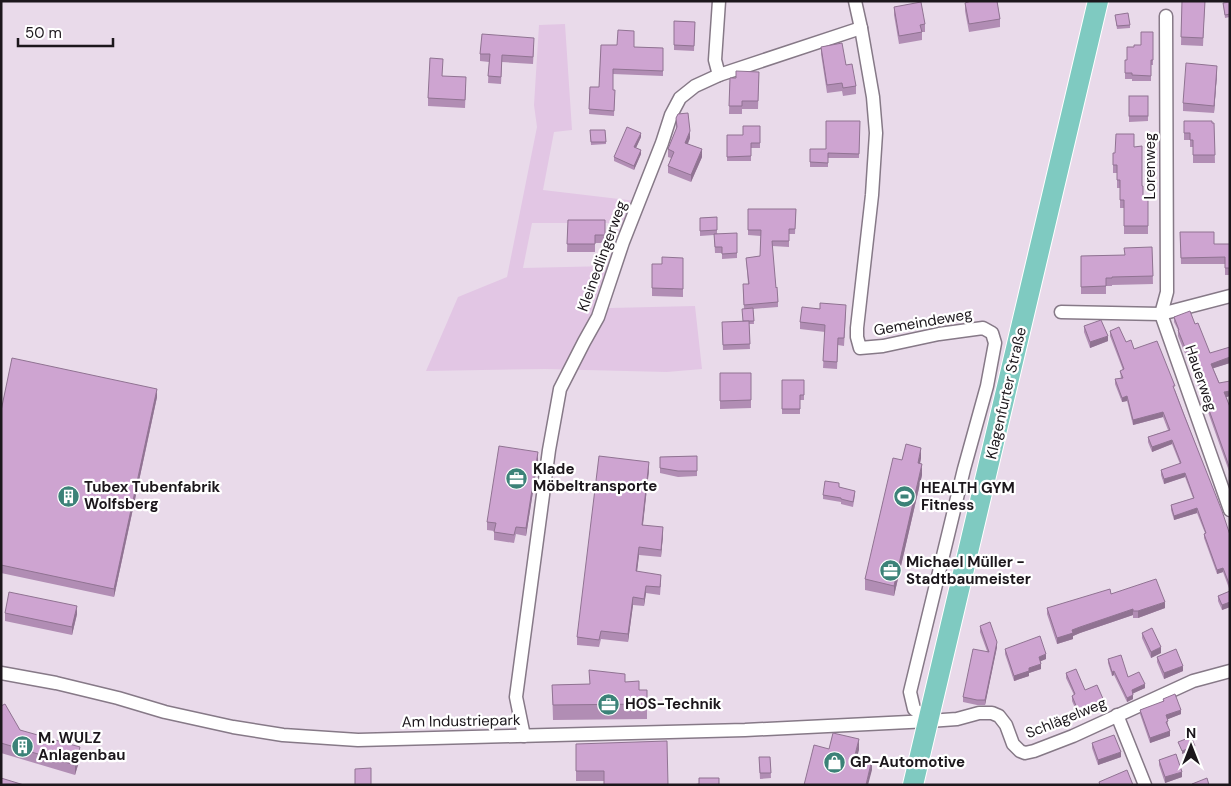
<svg xmlns="http://www.w3.org/2000/svg" width="1231" height="786" viewBox="0 0 1231 786" font-family="'DM Sans',sans-serif">
<style>
.green{fill:#e2c6e4}
.lines{fill:none;stroke-linecap:round;stroke-linejoin:round}
.street-casing{stroke:#867987;stroke-width:15}
.primary-casing{stroke:#fff;stroke-width:22}
.street{stroke:#fff;stroke-width:12}
.primary{stroke:#7fcac1;stroke-width:20}
.wall{fill:#b18db4}
.shaded-wall{fill:#907392}
.building{fill:#cea4d1;stroke:#907392}
.labels{text-anchor:middle;stroke-width:4.5;stroke-linejoin:round;paint-order:stroke}
.street-label{font-size:15px;fill:#1c171c;stroke:#fff}
.poi-label{font-size:15px;font-weight:bold;fill:#1c171c;stroke:#fff;text-anchor:start}
</style>
<rect width="100%" height="100%" fill="#e9daea"/>
<path class="green" d="M565,24L572,130L554,132L543,190L636,201L628,223H532L523,268L610,266L594,306L610,308L695,306L702,369L667,372L545,369L426,371L458,297L507,277L537,127L534,105L539,25Z"/>
<g class="lines">
<defs>
<g id="street">
<path d="M855,1L861,28L873,97L876,133L872,195L857,328V337L860,348L883,346L939,334L983,328L992,333L995,343L987,386L964,469L910,692L914,709L929,721"/>
<path d="M719,75L715,60L719,1"/>
<path d="M1061,312L1161,314L1230,296"/>
<path d="M1161,314L1167,292L1166,16"/>
<path d="M1161,314L1230,510"/>
<path d="M1,673L56,683L118,698L165,712L233,727L283,735L358,740L745,730L929,721L957,719L979,713H992L999,716L1006,725L1013,744L1020,751L1025,753L1034,751L1073,736L1193,681L1230,671"/>
<path d="M1117,715L1145,785"/>
<path d="M524,736L516,697L549,450L560,389L584,342L598,317L623,242L662,143L671,115L680,98L695,86L719,75L861,28"/>
</g>
<path id="primary" d="M913,785L1098,1"/>
</defs>
<use href="#street" class="street-casing"/>
<use href="#primary" class="primary-casing"/>
<use href="#street" class="street"/>
<use href="#primary" class="primary"/>
</g>
<g class="wall">
<path d="M970,1H997L1000,19V27L969,32L965,11V3Z"/>
<path d="M1182,1H1205L1203,46L1181,45Z"/>
<path d="M1230,2V17L1225,18L1223,3Z"/>
<path d="M894,7L925,24V32H922V40L899,44L894,15Z"/>
<path d="M1115,15L1130,25V28L1117,29Z"/>
<path d="M674,21L695,22L694,51L674,50Z"/>
<path d="M1153,32V65H1151V81H1132V79H1125V60H1127L1134,47L1141,45Z"/>
<path d="M534,45L533,64L502,62L501,84L488,83L489,62L480,61V54Z"/>
<path d="M601,45L634,47L663,48V76L613,74V90H615L614,116L589,114L590,87H599Z"/>
<path d="M821,47L846,65L856,86V94L843,96L842,91L827,93L821,54Z"/>
<path d="M759,72L758,109H742V114H729L730,78H736Z"/>
<path d="M1217,74L1214,113L1183,111V103Z"/>
<path d="M442,76L466,85L465,108L428,106V98Z"/>
<path d="M1129,96H1148V121L1129,122Z"/>
<path d="M676,118L690,138L688,144L702,157L691,182L668,173V166L671,158L668,157V149L676,129Z"/>
<path d="M860,121L859,158H828V167H810V149H826Z"/>
<path d="M1184,121L1214,123L1215,163H1193V147H1190V140H1184Z"/>
<path d="M760,126V148H751V161H727V135H743Z"/>
<path d="M590,130H605L606,144L591,145Z"/>
<path d="M641,137L636,148L641,154L634,170L614,161V157Z"/>
<path d="M1134,147L1142,186L1143,196H1148V234H1124V208H1120V188H1117V173H1113V153H1115Z"/>
<path d="M748,209H796L795,234H789V247L772,246L776,288L778,302V307L753,309L754,324H749L750,349L723,350L722,327L743,321L744,309L743,290L748,284L746,258L760,256L761,236L748,235Z"/>
<path d="M717,217V233L737,253V258L722,259V253H715L714,235L700,236V218Z"/>
<path d="M568,220H605V243H595V252H567Z"/>
<path d="M1180,232L1214,244H1230V275H1225V264H1181Z"/>
<path d="M1152,247L1153,284L1112,285V286H1106V294H1081V256L1125,255Z"/>
<path d="M683,258V297L652,296V264H662Z"/>
<path d="M846,312L844,346L838,345L837,369L823,368L825,332L800,329V322Z"/>
<path d="M1174,317L1195,324L1210,353L1230,363L1213,368L1230,407V474L1203,398L1178,336V330L1174,322Z"/>
<path d="M1084,326L1108,341L1090,348L1084,332Z"/>
<path d="M1110,331L1126,342L1134,349L1175,390L1230,535V591L1223,572L1217,574L1204,538V534L1205,533L1197,513L1174,520L1171,510V505L1193,498L1185,477L1164,484L1161,475V470L1180,464L1172,444L1152,452L1148,442V437L1168,430L1163,417L1133,425L1127,401L1122,402L1115,384V379H1121L1120,371L1123,370L1110,336Z"/>
<path d="M720,373H751V408L720,409Z"/>
<path d="M782,380H804V400H800V414H782Z"/>
<path d="M157,397L114,597L1,573V411Z"/>
<path d="M697,456V476L678,477L660,473V457Z"/>
<path d="M921,458L920,464L922,475L894,596L865,590V579L902,460Z"/>
<path d="M538,460L526,536L516,534L514,543L494,540V531L487,530V522Z"/>
<path d="M649,470L643,525L663,535L661,557L639,555L637,572L661,583L660,595L646,593L644,606L633,605L628,642L601,639L599,647L577,645V637Z"/>
<path d="M839,487L855,495L853,507L841,504V502L823,499V495Z"/>
<path d="M1230,591V607L1222,610L1218,601V596Z"/>
<path d="M1111,594L1165,608L1138,618H1133V615L1080,633L1073,636V639L1057,644L1047,614V608Z"/>
<path d="M5,613L77,614L72,635L5,621Z"/>
<path d="M980,626L997,647L985,705H977L963,702V697L987,651L980,632Z"/>
<path d="M1142,633L1161,653L1151,658L1142,638Z"/>
<path d="M1005,649L1046,659L1040,661L1041,669L1029,673V676L1014,681L1005,654Z"/>
<path d="M1157,657L1183,671L1164,679L1157,662Z"/>
<path d="M1108,659L1128,677L1145,688L1133,693V699L1127,702L1114,675L1112,676L1108,663Z"/>
<path d="M1066,673L1085,690L1104,706L1079,717L1072,701V696L1074,695L1066,678Z"/>
<path d="M625,682L639,690H647V719L553,720L552,685L589,684Z"/>
<path d="M1163,699L1181,714L1167,719L1170,736L1150,743L1140,714V710L1163,702Z"/>
<path d="M1,706L20,730L80,758L75,775L1,753Z"/>
<path d="M1092,743L1121,757L1098,765L1092,748Z"/>
<path d="M576,744L668,785L604,781H576Z"/>
<path d="M759,757H770L771,778L760,779Z"/>
<path d="M1159,760L1182,777L1165,783L1159,765Z"/>
</g>
<g class="shaded-wall">
<path d="M1217,66V74L1214,113V106Z"/>
<path d="M690,131V138L685,150V143Z"/>
<path d="M641,133V137L634,152V147Z"/>
<path d="M702,149V157L691,182V175Z"/>
<path d="M641,150V154L634,170V166Z"/>
<path d="M1108,336V341L1090,348V342Z"/>
<path d="M1230,357V363L1211,369V364Z"/>
<path d="M157,389V397L114,597V589Z"/>
<path d="M1230,391V396L1224,398V392Z"/>
<path d="M1127,396V401L1122,402V398Z"/>
<path d="M1163,412V417L1133,425V420Z"/>
<path d="M1172,440V444L1152,452V447Z"/>
<path d="M921,448V458L918,473V463Z"/>
<path d="M538,452V460L526,536V528Z"/>
<path d="M649,462V470L642,532V525Z"/>
<path d="M922,464V475L894,596V586Z"/>
<path d="M1185,473V477L1164,484V479Z"/>
<path d="M1197,508V513L1174,520V516Z"/>
<path d="M663,527V535L661,557V550Z"/>
<path d="M639,547V555L636,579V571Z"/>
<path d="M1223,568V572L1217,574V570Z"/>
<path d="M646,586V593L644,606V599Z"/>
<path d="M633,597V605L628,642V634Z"/>
<path d="M1165,602V608L1138,618V611Z"/>
<path d="M1230,602V607L1222,610V605Z"/>
<path d="M77,606V614L72,635V627Z"/>
<path d="M1133,609V615L1080,633L1073,636V639L1057,644V638L1072,630Z"/>
<path d="M997,642V647L985,705V700Z"/>
<path d="M1161,647V653L1151,658V652Z"/>
<path d="M1046,654V659L1039,662V657Z"/>
<path d="M1041,664V669L1029,673V676L1014,681V676L1029,668Z"/>
<path d="M1183,666V671L1164,679V673Z"/>
<path d="M1114,671V675L1112,676V672Z"/>
<path d="M1145,684V688L1132,694V690Z"/>
<path d="M1133,695V699L1127,702V698Z"/>
<path d="M1104,701V706L1079,717V713Z"/>
<path d="M1181,710V714L1166,720V715Z"/>
<path d="M1170,731V736L1150,743V738Z"/>
<path d="M859,739V750L855,765V755Z"/>
<path d="M1195,746V749L1182,754V751Z"/>
<path d="M80,747V758L75,775V765Z"/>
<path d="M1121,752V757L1098,765V760Z"/>
<path d="M872,759V770L868,785H866Z"/>
<path d="M1182,772V777L1165,783V777Z"/>
</g>
<g class="building">
<path d="M971,1H997L1000,19L969,24L965,3Z"/>
<path d="M1182,1H1205L1203,38L1181,37Z"/>
<path d="M921,2L925,24L920,25L922,32L899,36L894,7Z"/>
<path d="M1230,2V14L1225,15L1223,3Z"/>
<path d="M1128,13L1130,25L1117,26L1115,15Z"/>
<path d="M674,21L695,22L694,46L674,45Z"/>
<path d="M618,30L634,31V47L663,48V71L613,69V90H615L614,111L589,109L590,87H599L601,45H617Z"/>
<path d="M1141,32H1153V60H1151V76L1132,75V73H1125V60H1127V47H1134V45H1141Z"/>
<path d="M482,34L534,38L533,57L502,55L501,77L488,76L490,54H480Z"/>
<path d="M842,43L846,65L852,64L856,86L843,88L842,83L827,85L821,47Z"/>
<path d="M430,58L443,59L442,76L466,77L465,100L428,98Z"/>
<path d="M1186,63L1217,66L1214,106L1183,103Z"/>
<path d="M736,71L759,72L758,101H742V106H729L730,78H736Z"/>
<rect x="1129" y="96" width="19" height="20"/>
<path d="M688,113L690,131L685,143L702,149L691,175L668,166L674,152L668,149L677,127L676,118L678,114Z"/>
<path d="M826,121H860L859,154L828,153V163L810,162V149H826Z"/>
<path d="M1184,121H1212V123H1214L1215,155H1193V140H1190V133H1184Z"/>
<path d="M743,126H760V143H751V156L727,157V135H743Z"/>
<path d="M627,127L641,133L634,147L641,150L634,166L614,157Z"/>
<path d="M590,130H605L606,142H591Z"/>
<path d="M1116,134H1134V147L1142,146V186H1143V196H1148V226H1124V200H1120V180H1117V165H1113V153H1115Z"/>
<path d="M748,209H796L795,229H789V241H772L776,288L777,287L778,302L744,305L743,284H749L746,258L760,256L761,230H748Z"/>
<path d="M717,217V230L700,231V218Z"/>
<path d="M568,220H605V235H595V244H567Z"/>
<path d="M1180,232H1214V244H1230V268H1225V257L1181,258Z"/>
<path d="M737,233V253L722,254V247H715L714,234Z"/>
<path d="M1152,247L1153,276L1112,277V278H1106V286L1081,287V256L1125,255L1124,248Z"/>
<path d="M662,257L683,258V289L652,288V264H662Z"/>
<path d="M820,303L846,305L844,338H838L837,362L823,361L825,325L800,322L802,307L820,309Z"/>
<path d="M753,308L754,321H743L742,309Z"/>
<path d="M1190,311L1195,324L1198,323L1210,353L1230,347V357L1211,364L1219,383L1230,381V391L1224,392L1230,407V469L1203,393L1178,330H1179L1174,317Z"/>
<path d="M1101,320L1108,336L1090,342L1084,326Z"/>
<path d="M749,321L750,344L723,345L722,322Z"/>
<path d="M1119,327L1126,342L1131,340L1134,349L1157,341L1175,386H1173L1184,415L1222,511L1230,535V586L1223,568L1217,570L1204,534L1206,533L1197,508L1174,516L1171,505L1194,498L1185,473L1164,479L1161,470L1181,463L1172,440L1152,447L1148,437L1170,430L1163,412L1133,420L1127,396L1122,398L1115,379L1123,378L1120,371L1124,369L1110,331Z"/>
<path d="M12,358L157,389L114,589L1,565V411Z"/>
<path d="M720,373H751V400L720,401Z"/>
<path d="M782,380H804V395H800V409H782Z"/>
<path d="M906,444L921,448L918,463L922,464L894,586L865,579L893,458L902,460Z"/>
<path d="M499,446L538,452L526,528L516,527L514,535L494,532L496,523L487,522Z"/>
<path d="M599,456L649,462L642,525L663,527L661,550L639,547L636,571L661,575L660,587L646,586L644,599L633,597L628,634L601,631L599,640L577,637Z"/>
<path d="M697,456V471H678L660,468V457Z"/>
<path d="M825,481L839,483V487L855,491L853,502L841,499V498L823,495Z"/>
<path d="M1156,579L1165,602L1138,611H1133V609L1080,627L1072,630L1073,633L1057,638L1047,608L1110,589L1111,594Z"/>
<path d="M1230,591V602L1222,605L1218,596Z"/>
<path d="M9,592L77,606L72,627L5,613Z"/>
<path d="M990,622L997,642L985,700H977L963,697L973,649L989,652L980,626Z"/>
<path d="M1152,628L1161,647L1151,652L1142,633Z"/>
<path d="M1040,636L1046,654L1039,657L1041,664L1029,668V671L1014,676L1005,649Z"/>
<path d="M1176,649L1183,666L1164,673L1157,657Z"/>
<path d="M1121,655L1128,677L1139,672L1145,684L1132,690L1133,695L1127,698L1114,671L1112,672L1108,659Z"/>
<path d="M1076,669L1085,690L1097,685L1104,701L1079,713L1072,696L1075,694L1066,673Z"/>
<path d="M589,670L625,674V682L639,681V690H647V704L553,705L552,685L590,684Z"/>
<path d="M1175,694L1181,710L1166,715L1168,721L1166,722L1170,731L1150,738L1140,710L1164,701L1163,699Z"/>
<path d="M5,704L20,730L80,747L75,765L1,743V706Z"/>
<path d="M833,733L859,739L855,755L872,759L866,785H804L814,745L829,749Z"/>
<path d="M1114,735L1121,752L1098,760L1092,743Z"/>
<path d="M1191,737L1195,746L1182,751L1178,742Z"/>
<path d="M667,741L668,785H604V771H576V744Z"/>
<path d="M1176,754L1182,772L1165,777L1159,760Z"/>
<path d="M759,757H770L771,773H760Z"/>
<path d="M371,768V785H355V769Z"/>
<path d="M1127,770L1133,785H1100L1099,782Z"/>
<path d="M1,778L24,785H1Z"/>
<path d="M699,778H719V785H693L699,784Z"/>
<path d="M1207,778L1209,785H1193L1192,784Z"/>
</g>
<defs>
<symbol id="office-disc" viewBox="-11 -11 22 22"><circle r="9.5" fill="#3c8278" stroke="#fff"/><path d="M-6-3h4V-5.5h4V-3h4V5H-6ZM-1-4.5V-3h2v-1.5ZM-6 0V1H6V0Z" fill="#fff"/></symbol>
<symbol id="building-disc" viewBox="-11 -11 22 22"><circle r="9.5" fill="#3c8278" stroke="#fff"/><path d="M-4-6H4V6H1V3H-1V6H-4ZM-2.5-4.3h1.7v1.8h-1.7ZM.8-4.3h1.7v1.8H.8ZM-2.5-1h1.7V.8h-1.7ZM.8-1h1.7V.8H.8Z" fill="#fff"/></symbol>
<symbol id="stadium-disc" viewBox="-11 -11 22 22"><circle r="9.5" fill="#3c8278" stroke="#fff"/><path d="M0-5a6.5 5 0 1 0 0 10a6.5 5 0 1 0 0-10ZM-3.5-1.8h7v3.6h-7Z" fill="#fff"/></symbol>
<symbol id="shop-disc" viewBox="-11 -11 22 22"><circle r="9.5" fill="#3c8278" stroke="#fff"/><path d="M-5-2.5h2.3a2.7 3.5 0 0 1 5.4 0H5L5.5 6h-11ZM-1.5-2.5h3a1.5 2.3 0 0 0-3 0Z" fill="#fff"/></symbol>
</defs>
<g fill-rule="evenodd">
<use href="#office-disc" x="504" y="466" width="25" height="25"/>
<use href="#building-disc" x="56" y="484" width="25" height="25"/>
<use href="#stadium-disc" x="892" y="484" width="25" height="25"/>
<use href="#office-disc" x="878" y="558" width="25" height="25"/>
<use href="#office-disc" x="596" y="692" width="25" height="25"/>
<use href="#building-disc" x="10" y="734" width="25" height="25"/>
<use href="#shop-disc" x="822" y="750" width="25" height="25"/>
</g>
<g class="labels">
<g class="street-label">
<text transform="translate(1150 166) rotate(-90)" y="5">Lorenweg</text>
<text transform="translate(602 256) rotate(-70)" y="5">Kleinedlingerweg</text>
<text transform="translate(923 322) rotate(-10)" y="5">Gemeindeweg</text>
<text transform="translate(1201 378) rotate(71)" y="5">Hauerweg</text>
<text transform="translate(1006 393) rotate(-77)" y="5">Klagenfurter Straße</text>
<text transform="translate(1066 718) rotate(-22)" y="5">Schlägelweg</text>
<text transform="translate(461 721) rotate(-1)" y="5">Am Industriepark</text>
</g>
<g class="poi-label">
<text x="533" y="474">Klade<tspan x="533" dy="17">Möbeltransporte</tspan></text>
<text x="84" y="492">Tubex Tubenfabrik<tspan x="84" dy="17">Wolfsberg</tspan></text>
<text x="921" y="493">HEALTH GYM<tspan x="921" dy="17">Fitness</tspan></text>
<text x="906" y="567">Michael Müller -<tspan x="906" dy="17">Stadtbaumeister</tspan></text>
<text x="625" y="709">HOS-Technik</text>
<text x="38" y="743">M. WULZ<tspan x="38" dy="17">Anlagenbau</tspan></text>
<text x="850" y="767">GP-Automotive</text>
</g>
</g>
<rect width="1231" height="786" fill="none" stroke="#1c171c" stroke-width="5"/>
<g transform="translate(1191 746)" stroke="#ffffff" stroke-width="4" paint-order="stroke">
<path d="M0-4L9 19L0 12L-9 19Z" fill="#1c171c"/>
<text y="-8" font-size="14" font-weight="bold" text-anchor="middle" fill="#1c171c">N</text>
</g>
<path d="M18 38v8h95v-8" fill="none" stroke="#1c171c" stroke-width="2.5"/>
<text x="25" y="38" font-size="15" fill="#1c171c" stroke="#ffffff" stroke-width="4" paint-order="stroke">50 m</text>
</svg>
